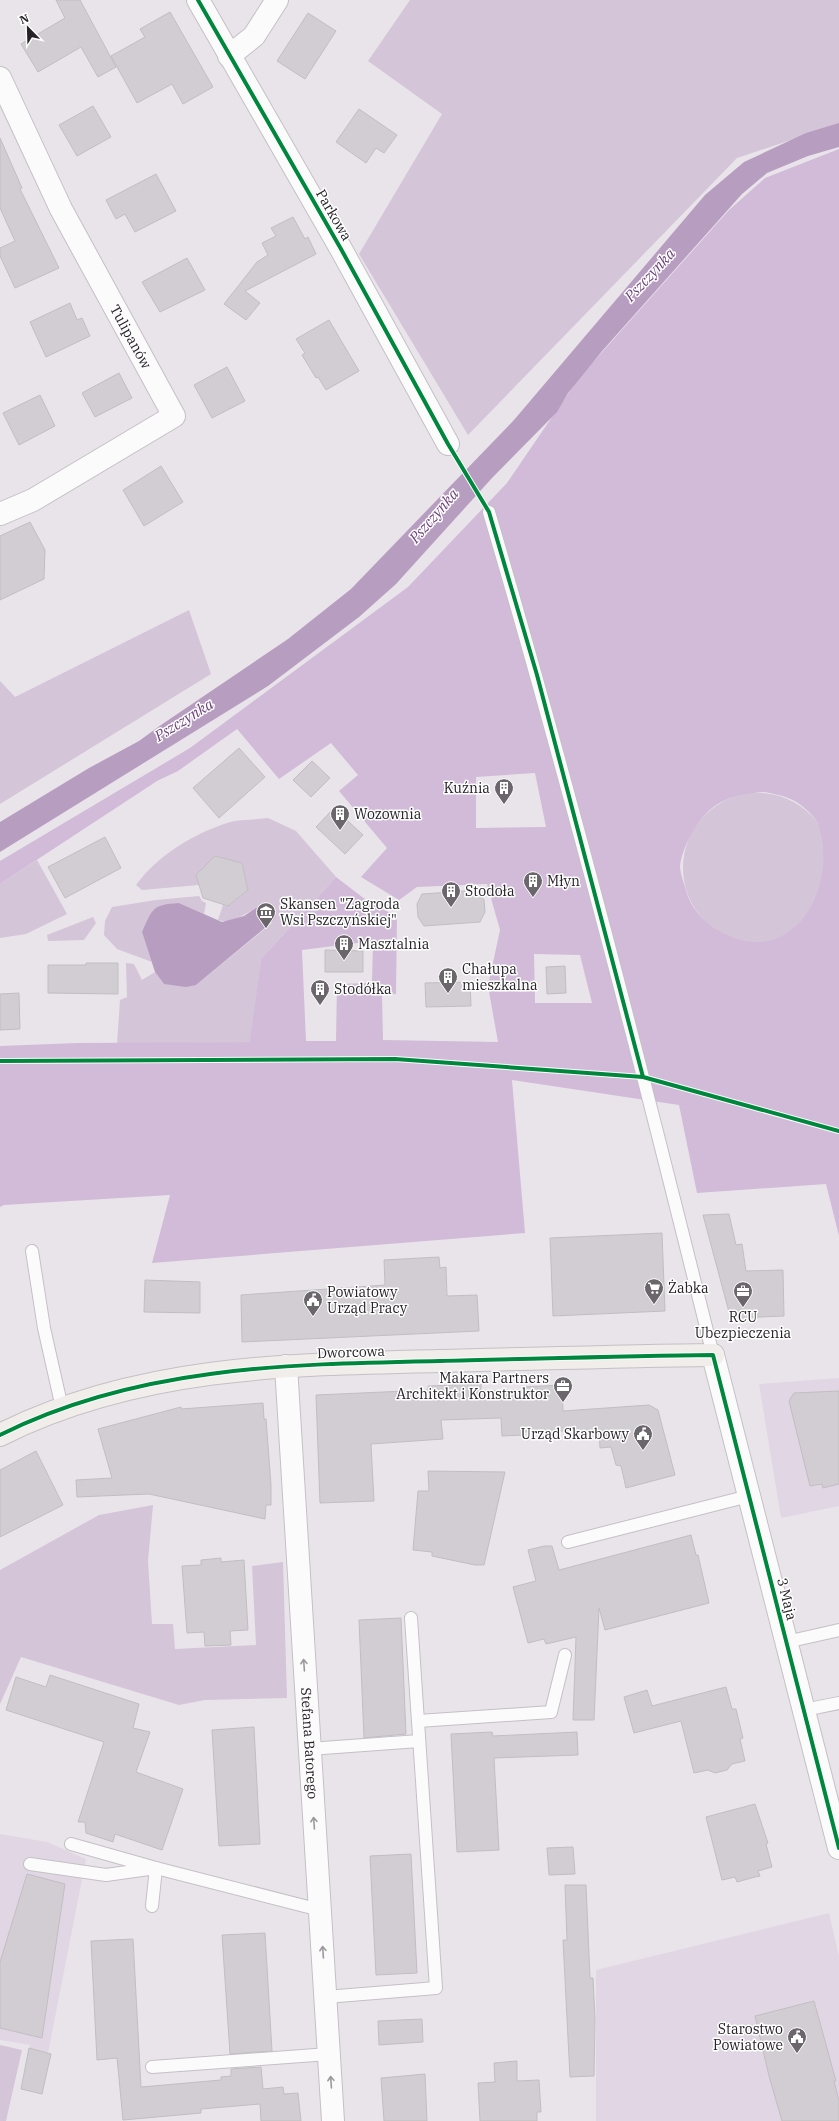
<svg xmlns="http://www.w3.org/2000/svg" width="839" height="2121" viewBox="0 0 839 2121" font-family="'IBM Plex Serif',serif">
<style>
.built{fill:#e1d7e4}
.green{fill:#d4c5d8}
.forest{fill:#d1bbd8;fill-rule:evenodd}
.water{fill:#b79dc0}
.building{fill:#d1cdd2;stroke:#c1bec2}
.lines{fill:none;stroke-linecap:round;stroke-linejoin:round}
.lane-casing{stroke:#c4c0c5;stroke-width:14}
.street-casing{stroke:#c4c0c5;stroke-width:24}
.secondary-casing{stroke:#c4c0c5;stroke-width:24}
.lane{stroke:#fcfbfc;stroke-width:12}
.street{stroke:#fcfbfc;stroke-width:22}
.secondary{stroke:#f0edeb;stroke-width:22}
.cycleway-casing{stroke:#fff;stroke-width:6}
.cycleway{stroke:#00873e;stroke-width:4}
.oneway{stroke:#9c999c}
.labels{text-anchor:middle;stroke-width:3;stroke-linejoin:round;paint-order:stroke}
.street-label{font-size:14px;fill:#262227;stroke:#fff}
.poi-label{font-size:14px;fill:#262227;stroke:#fff;text-anchor:start}
.water-label{font-size:15px;font-style:italic;fill:#6f417e;stroke:#fff}
</style>
<rect width="100%" height="100%" fill="#e9e4ea"/>
<g class="built">
<path d="M839,1378V1506L781,1518L759,1384Z"/>
<path d="M0,1834L47,1842L86,1859L48,2053L29,2049L30,2045L0,2040Z"/>
<path d="M829,1913L839,1956V2121H596V1970Z"/>
</g>
<g class="green">
<path d="M410,0H839V124L737,158L468,435L359,254L442,114L368,61Z"/>
<path d="M189,610L211,674L0,804V681L15,697Z"/>
<circle cx="758" cy="868" r="75"/>
<path d="M268,818L296,831L336,877L261,959L251,1042L117,1044L120,1000L127,997L126,963L134,964L142,980L155,972L164,984L196,985L272,923L276,916L260,905C249,912 231,925 218,920L223,905L228,906L248,890L242,863L215,856L196,875L199,885L142,890L136,885C157,856 193,834 227,823C239,819 255,820 268,818Z"/>
<path d="M37,860L67,914L26,934L0,938V884Z"/>
<path d="M199,896L202,901L206,903L204,914L179,903L142,932L152,962L117,949L104,935L105,921L112,907L156,900Z"/>
<path d="M93,917L96,923L84,940L48,941L47,935Z"/>
<path d="M153,1505L148,1561L152,1624H173L175,1649L256,1645L252,1566L283,1562L287,1698L205,1700L179,1705L21,1657L0,1704V1570L99,1515Z"/>
<path d="M0,2045L22,2050L6,2121H0Z"/>
</g>
<path class="forest" d="M839,149V1236L826,1184L697,1193L679,1105L512,1080L525,1233L152,1263L170,1195L4,1205L0,1207V1046L78,1043L250,1042L261,959L336,877L370,903L397,916L396,994L382,995L383,1040L498,1042L488,986L500,930L487,884L417,887L399,900L361,877L387,848L339,791L358,775L331,743L279,779L237,729L178,771L157,781L0,884V861L190,748L408,587L507,483L578,379L729,210L765,178ZM535,773L546,827L476,828V777ZM765,792C773,794 781,795 788,798C801,803 811,813 818,823C839,884 797,967 727,935C708,927 691,910 686,890C684,883 680,873 680,866C681,856 686,844 691,835C709,802 729,795 765,792ZM373,941L372,983L337,984L336,1041H306L302,950ZM534,954L580,955L592,1003H535Z"/>
<g class="water">
<path d="M839,123V147L808,156L767,173L742,194L603,350L568,393L557,412L492,478L396,584L359,617L268,686L0,852V822L89,768L139,741L161,725L288,639L351,589L514,420L705,195L744,162L806,133Z"/>
<path d="M179,903L222,922L244,916L260,905L266,906L276,916L272,922L196,985L186,987L164,984L155,972L142,932C153,908 152,905 179,903Z"/>
</g>
<g class="building">
<path d="M56,0H80L116,67L98,77L81,47L38,72L21,44L65,18Z"/>
<path d="M170,12L213,87L183,104L172,84L137,103L111,56L145,37L140,29Z"/>
<path d="M308,13L336,31L305,79L277,61Z"/>
<path d="M93,106L111,137L77,156L59,125Z"/>
<path d="M359,109L397,135L384,153L376,148L366,163L336,142Z"/>
<path d="M0,138L22,188L20,189L59,268L15,288L0,256V248L15,241L0,208Z"/>
<path d="M156,174L176,211L135,232L125,214L116,219L106,200Z"/>
<path d="M293,217L305,239L308,237L316,254L245,291L260,303L246,320L224,304L257,262L268,255L262,243L276,236L271,228Z"/>
<path d="M187,258L205,290L160,312L142,282Z"/>
<path d="M70,303L77,320L82,318L90,336L46,357L30,322Z"/>
<path d="M329,320L359,371L326,390L318,377L316,378L302,355L305,353L296,339Z"/>
<path d="M227,367L245,401L212,418L194,385Z"/>
<path d="M119,373L132,398L95,417L82,393Z"/>
<path d="M40,395L55,426L19,445L3,413Z"/>
<path d="M161,466L183,502L144,526L123,490Z"/>
<path d="M30,522L45,550L44,579L0,600V536Z"/>
<path d="M239,748L265,777L219,818L193,788Z"/>
<path d="M312,761L330,778L311,797L293,780Z"/>
<path d="M334,808L363,835L345,854L316,827Z"/>
<path d="M105,837L121,868L65,898L48,867Z"/>
<path d="M215,856L242,863L248,890L228,906L203,898L196,875Z"/>
<path d="M478,890L484,900L485,912L480,922L424,926L418,917L417,904L422,894Z"/>
<path d="M325,950L363,951V972H325Z"/>
<path d="M86,963H118V994L48,993V965H86Z"/>
<path d="M565,966L566,993L547,994L546,967Z"/>
<path d="M470,982L471,1006L426,1007L425,983Z"/>
<path d="M19,993L20,1029L0,1030V994Z"/>
<path d="M729,1214L736,1245L742,1244L746,1271L783,1270L784,1316L737,1318L729,1312L703,1215Z"/>
<path d="M662,1233L665,1311L553,1316L550,1238Z"/>
<path d="M439,1257L440,1268L446,1267L447,1296L477,1295L479,1331L242,1342L241,1295L385,1285L384,1260Z"/>
<path d="M145,1280L200,1282V1313L144,1312Z"/>
<path d="M481,1384V1391L522,1390V1387L562,1385L563,1411L649,1405L658,1410L675,1475L626,1488L621,1466L616,1465L611,1447L600,1448L599,1430L524,1432L525,1435L502,1436L501,1418L441,1420L443,1439L371,1444L374,1501L320,1503L316,1395L428,1390V1386Z"/>
<path d="M839,1391V1484L823,1488L822,1484L810,1486L789,1401L794,1393Z"/>
<path d="M263,1403L264,1419H266L271,1485V1505H266L265,1519L149,1494L77,1497L76,1480L112,1478L98,1429L181,1407V1409Z"/>
<path d="M36,1451L63,1505L0,1537V1470Z"/>
<path d="M428,1471L505,1472L484,1565H475L432,1556V1552L413,1550L418,1491H429Z"/>
<path d="M691,1535L696,1555H698L709,1603L605,1630L599,1608L594,1720H573L576,1637L546,1644L544,1639L528,1643L513,1587L536,1581L528,1550L544,1546H552L559,1570Z"/>
<path d="M221,1558V1562L244,1560L248,1630L230,1631L231,1645L205,1646L204,1632L187,1633L182,1566L201,1565V1560Z"/>
<path d="M401,1618L406,1734L364,1738L359,1620Z"/>
<path d="M50,1675L139,1704L133,1728L150,1732L136,1772L183,1789L162,1850L115,1834L113,1842L86,1833L85,1822H78L104,1742L6,1710L16,1677L46,1687Z"/>
<path d="M726,1687L732,1709H736L743,1738L740,1739L745,1761L732,1764L727,1770L715,1773L708,1770L694,1773L681,1721L634,1733L624,1697L647,1690L652,1706Z"/>
<path d="M254,1727L260,1844L219,1846L212,1730Z"/>
<path d="M492,1732L493,1736L577,1732L578,1755L494,1758L499,1850L457,1852L451,1734Z"/>
<path d="M755,1804L768,1843L766,1844L772,1867L758,1871L760,1876L755,1877L737,1882L735,1877L722,1880L706,1817Z"/>
<path d="M573,1847L575,1874L549,1875L547,1848Z"/>
<path d="M411,1854L417,1973L376,1975L370,1856Z"/>
<path d="M27,1874L65,1884L42,2038L0,2028V1962Z"/>
<path d="M565,1885H586L590,1978H593L595,2019L594,2076L570,2077L563,1940H567Z"/>
<path d="M265,1933L272,2051L230,2054L222,1935Z"/>
<path d="M133,1939L141,2087L221,2080V2077L231,2076V2069L261,2067L263,2089L283,2087L284,2094L298,2093L301,2121H261L260,2104L201,2109V2113L123,2120L117,2058L97,2060L91,1941Z"/>
<path d="M814,2001L836,2081H834L839,2101V2121H782L769,2076L755,2016Z"/>
<path d="M422,2019L423,2042L379,2045L378,2021Z"/>
<path d="M29,2048L51,2054L42,2094L21,2089Z"/>
<path d="M517,2061V2081L539,2080L541,2112H537V2121H480L478,2083L495,2082L494,2063Z"/>
<path d="M425,2074L427,2121H384L381,2078Z"/>
</g>
<g class="lines">
<defs>
<g id="lane">
<path d="M489,512C571,791 643,1073 713,1355"/>
<path d="M32,1251L44,1328L62,1408"/>
<path d="M568,1542L749,1496"/>
<path d="M786,1642L839,1630"/>
<path d="M804,1710L839,1703"/>
<path d="M418,1721L551,1712L565,1655"/>
<path d="M309,1749L419,1741"/>
<path d="M71,1844L156,1868L320,1910"/>
<path d="M30,1864L106,1875L156,1868L152,1906"/>
<path d="M326,1997L436,1988L411,1618"/>
<path d="M152,2067L329,2054"/>
</g>
<g id="street">
<path d="M198,0L341,249L448,444"/>
<path d="M229,56L254,36L277,0"/>
<path id="s1" d="M0,78L61,209L174,416L33,500L0,514"/>
<path d="M713,1355L839,1848"/>
<path id="s2" d="M286,1366L333,2121"/>
</g>
<path id="secondary" d="M0,1435C137,1366 291,1364 440,1361C531,1359 622,1356 713,1355"/>
</defs>
<use href="#lane" class="lane-casing"/>
<use href="#street" class="street-casing"/>
<use href="#secondary" class="secondary-casing"/>
<use href="#lane" class="lane"/>
<use href="#street" class="street"/>
<use href="#secondary" class="secondary"/>
<defs>
<g id="cycleway">
<path d="M198,0L341,249L448,444L489,512L537,675L643,1077"/>
<path d="M0,1061L395,1059L643,1077L839,1131"/>
<path d="M0,1435C137,1366 291,1364 440,1361C531,1359 622,1356 713,1355L839,1848"/>
</g>
</defs>
<use href="#cycleway" class="cycleway-casing"/>
<use href="#cycleway" class="cycleway"/>
</g>
<defs><path id="oneway-shaft" d="M-6 0H5M1.5-3L5.5 0L1.5 3" fill="none" stroke-width="1.6" stroke-linecap="round" stroke-linejoin="round"/></defs>
<g class="oneway">
<use href="#oneway-shaft" transform="translate(304 1665) rotate(-94)"/>
<use href="#oneway-shaft" transform="translate(314 1823) rotate(-94)"/>
<use href="#oneway-shaft" transform="translate(323 1952) rotate(-94)"/>
<use href="#oneway-shaft" transform="translate(331 2082) rotate(-94)"/>
</g>
<defs>
<symbol id="building-pin" viewBox="-11 -11 22 30"><path d="M0 17L-7.5 6A9.5 9.5 0 1 1 7.5 6Z" fill="#6a666b" stroke="#fff"/><path d="M-4-6H4V6H1V3H-1V6H-4ZM-2.5-4.3h1.7v1.8h-1.7ZM.8-4.3h1.7v1.8H.8ZM-2.5-1h1.7V.8h-1.7ZM.8-1h1.7V.8H.8Z" fill="#fff"/></symbol>
<symbol id="museum-pin" viewBox="-11 -11 22 30"><path d="M0 17L-7.5 6A9.5 9.5 0 1 1 7.5 6Z" fill="#6a666b" stroke="#fff"/><path d="M0-6L6-3V-2H-6V-3ZM-5-1h2V3h-2ZM-1-1h2V3h-2ZM3-1h2V3H3ZM-6 4H6V6H-6Z" fill="#fff"/></symbol>
<symbol id="supermarket-pin" viewBox="-11 -11 22 30"><path d="M0 17L-7.5 6A9.5 9.5 0 1 1 7.5 6Z" fill="#6a666b" stroke="#fff"/><path d="M-6-5.5h2.5l.6 2H6L4.5 2H-2.5L-4.4-4H-6ZM-1.5 3.2a1.3 1.3 0 1 0 .1 0ZM3 3.2a1.3 1.3 0 1 0 .1 0Z" fill="#fff"/></symbol>
<symbol id="office-pin" viewBox="-11 -11 22 30"><path d="M0 17L-7.5 6A9.5 9.5 0 1 1 7.5 6Z" fill="#6a666b" stroke="#fff"/><path d="M-6-3h4V-5.5h4V-3h4V5H-6ZM-1-4.5V-3h2v-1.5ZM-6 0V1H6V0Z" fill="#fff"/></symbol>
<symbol id="civic-pin" viewBox="-11 -11 22 30"><path d="M0 17L-7.5 6A9.5 9.5 0 1 1 7.5 6Z" fill="#6a666b" stroke="#fff"/><path d="M-.6-6.5H3V-4.5H.6V-3L4-1V1h2V6H-6V1h2V-1L-.6-3ZM-1.2 2.5V6h2.4V2.5Z" fill="#fff"/></symbol>
</defs>
<g fill-rule="evenodd">
<use href="#building-pin" x="493" y="777" width="22" height="30"/>
<use href="#building-pin" x="329" y="803" width="22" height="30"/>
<use href="#building-pin" x="522" y="870" width="22" height="30"/>
<use href="#building-pin" x="440" y="880" width="22" height="30"/>
<use href="#museum-pin" x="255" y="901" width="22" height="30"/>
<use href="#building-pin" x="333" y="933" width="22" height="30"/>
<use href="#building-pin" x="437" y="966" width="22" height="30"/>
<use href="#building-pin" x="309" y="978" width="22" height="30"/>
<use href="#supermarket-pin" x="643" y="1277" width="22" height="30"/>
<use href="#office-pin" x="732" y="1280" width="22" height="30"/>
<use href="#civic-pin" x="302" y="1289" width="22" height="30"/>
<use href="#office-pin" x="552" y="1375" width="22" height="30"/>
<use href="#civic-pin" x="632" y="1423" width="22" height="30"/>
<use href="#civic-pin" x="786" y="2026" width="22" height="30"/>
</g>
<g class="labels">
<g class="street-label">
<text transform="translate(334 215) rotate(60)" y="5">Parkowa</text>
<text dy="5" stroke="none"><textPath href="#s1" startOffset="290">Tulipanów</textPath></text>
<text transform="translate(351 1352) rotate(-2)" y="5">Dworcowa</text>
<text transform="translate(787 1599) rotate(76)" y="5">3 Maja</text>
<text dy="5" stroke="none"><textPath href="#s2" startOffset="378">Stefana Batorego</textPath></text>
</g>
<g class="poi-label">
<text x="490" y="793" text-anchor="end">Kuźnia</text>
<text x="354" y="819">Wozownia</text>
<text x="547" y="886">Młyn</text>
<text x="465" y="896">Stodoła</text>
<text x="280" y="909">Skansen "Zagroda<tspan x="280" dy="16">Wsi Pszczyńskiej"</tspan></text>
<text x="358" y="949">Masztalnia</text>
<text x="462" y="974">Chałupa<tspan x="462" dy="16">mieszkalna</tspan></text>
<text x="334" y="994">Stodółka</text>
<text x="668" y="1293">Żabka</text>
<text x="327" y="1297">Powiatowy<tspan x="327" dy="16">Urząd Pracy</tspan></text>
<text x="743" y="1322" text-anchor="middle">RCU<tspan x="743" dy="16">Ubezpieczenia</tspan></text>
<text x="549" y="1383" text-anchor="end">Makara Partners<tspan x="549" dy="16">Architekt i Konstruktor</tspan></text>
<text x="629" y="1439" text-anchor="end">Urząd Skarbowy</text>
<text x="783" y="2034" text-anchor="end">Starostwo<tspan x="783" dy="16">Powiatowe</tspan></text>
</g>
<g class="water-label">
<text transform="translate(650 275) rotate(-47)" y="5">Pszczynka</text>
<text transform="translate(434 516) rotate(-49)" y="5">Pszczynka</text>
<text transform="translate(184 720) rotate(-32)" y="5">Pszczynka</text>
</g>
</g>
<g transform="translate(28 28) rotate(337)" stroke="#ffffff" stroke-width="3" paint-order="stroke">
<path d="M0-3L7 15L0 10L-7 15Z" fill="#262227"/>
<text y="-6" font-size="11" font-weight="bold" text-anchor="middle" fill="#262227">N</text>
</g>
</svg>
